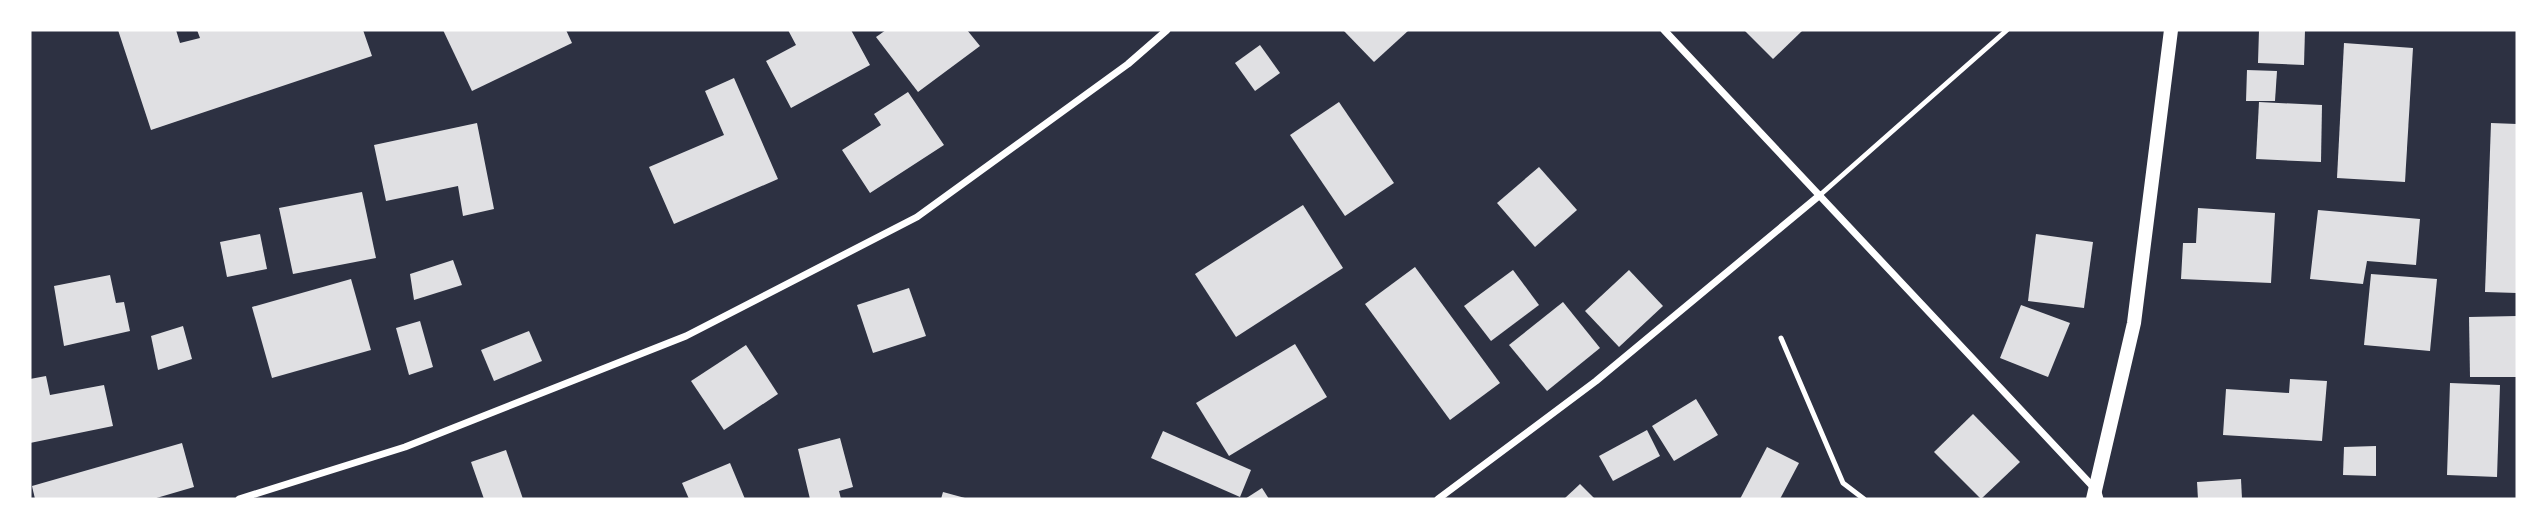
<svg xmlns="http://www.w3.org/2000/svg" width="2547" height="529" viewBox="0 0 2547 529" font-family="Georgia,serif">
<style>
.building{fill:#e0e0e3}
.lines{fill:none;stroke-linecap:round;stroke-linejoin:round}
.service{stroke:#fff;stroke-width:5}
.minor{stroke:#fff;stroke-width:7}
.secondary{stroke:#fff;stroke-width:14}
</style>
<rect width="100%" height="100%" fill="#2d3142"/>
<g class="building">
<path d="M118,30H176L180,43L200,38L197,30H363L372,56L151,130Z"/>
<path d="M443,30H566L572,43L472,91Z"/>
<path d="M788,30H851L870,65L791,108L766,61L796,45Z"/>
<path d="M886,30H967L980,46L918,92L876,37Z"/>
<path d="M1343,30H1409L1374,62Z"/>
<path d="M1744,30H1803L1773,59Z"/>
<path d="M2259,30H2305L2304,65L2258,63Z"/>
<path d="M2344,43L2413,48L2405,182L2337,178Z"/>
<path d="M1260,45L1280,73L1255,91L1235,63Z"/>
<path d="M2247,70L2277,71L2275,101H2246Z"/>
<path d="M734,78L778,179L674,224L649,167L724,135L705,91Z"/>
<path d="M908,92L944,145L870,193L842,150L881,125L874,114Z"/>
<path d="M1339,102L1394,183L1345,216L1290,135Z"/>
<path d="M2259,102L2322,105L2321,162L2256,159Z"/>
<path d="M477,123L494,209L463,216L458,186L386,201L374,145Z"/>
<path d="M2491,123L2517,124V293L2485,292Z"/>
<path d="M1539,167L1577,210L1535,247L1497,203Z"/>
<path d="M362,192L376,258L293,274L279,208Z"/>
<path d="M1303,205L1343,268L1236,337L1195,274Z"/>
<path d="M2198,208L2275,213L2271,283L2181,279L2183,243H2196Z"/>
<path d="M2318,210L2420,219L2416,265L2367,261L2363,284L2310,279Z"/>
<path d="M260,234L267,269L227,277L220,242Z"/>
<path d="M2036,234L2093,242L2084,308L2028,301Z"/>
<path d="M453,260L462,285L414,300L410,274Z"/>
<path d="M1415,267L1500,383L1450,420L1365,304Z"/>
<path d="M1513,270L1539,305L1491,341L1464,306Z"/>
<path d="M1629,270L1663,306L1619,347L1585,311Z"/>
<path d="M2371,274L2437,279L2430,351L2364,345Z"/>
<path d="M110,275L116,303L124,302L130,331L64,346L54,286Z"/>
<path d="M351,279L371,350L272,378L252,307Z"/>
<path d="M909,288L926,336L873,353L857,305Z"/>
<path d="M1563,302L1600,348L1547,391L1509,345Z"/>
<path d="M2021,305L2070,323L2048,377L2000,358Z"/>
<path d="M2517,316V377H2470L2469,317Z"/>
<path d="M420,321L433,367L409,375L396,328Z"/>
<path d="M183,326L192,359L158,370L151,336Z"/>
<path d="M529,331L542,361L494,381L481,350Z"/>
<path d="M1295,344L1327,397L1229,456L1196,403Z"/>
<path d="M746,345L778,394L724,430L691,381Z"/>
<path d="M46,376L50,395L104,385L113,426L30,443V379Z"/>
<path d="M2290,379L2327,381L2322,441L2223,435L2226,389L2289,393Z"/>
<path d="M2450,383L2500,385L2497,477L2447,475Z"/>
<path d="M1696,399L1718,435L1674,461L1652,426Z"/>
<path d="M1973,414L2020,462L1981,499L1934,452Z"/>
<path d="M1647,430L1660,456L1613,481L1599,456Z"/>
<path d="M1163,431L1251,470L1240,497L1151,458Z"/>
<path d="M840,438L853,487L839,491L841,499H810L798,449Z"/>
<path d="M182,443L194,487L153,499H35L32,486Z"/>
<path d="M2376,446V476L2343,475L2344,447Z"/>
<path d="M1767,447L1799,463L1780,499H1740Z"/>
<path d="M506,450L523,499H484L471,462Z"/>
<path d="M730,463L745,499H689L682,483Z"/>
<path d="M2241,479L2242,499H2198L2197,482Z"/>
<path d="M1580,484L1595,499H1564Z"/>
<path d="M1262,488L1269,499H1245Z"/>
<path d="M943,492L965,498V499H941Z"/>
</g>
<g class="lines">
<g class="service">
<path d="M1820,195L2007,30"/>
<path d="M1781,338L1843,483L1864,499"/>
</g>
<g class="minor">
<path d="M1664,30L2098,492L2100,499"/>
<path d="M239,499L405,447L686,336L917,217L1128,64L1167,30"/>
<path d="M1438,499L1596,381L1820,195"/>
</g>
<path class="secondary" d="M2093,499L2134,323L2171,30"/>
</g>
<rect width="2547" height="529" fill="none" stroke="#ffffff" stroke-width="63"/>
</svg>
